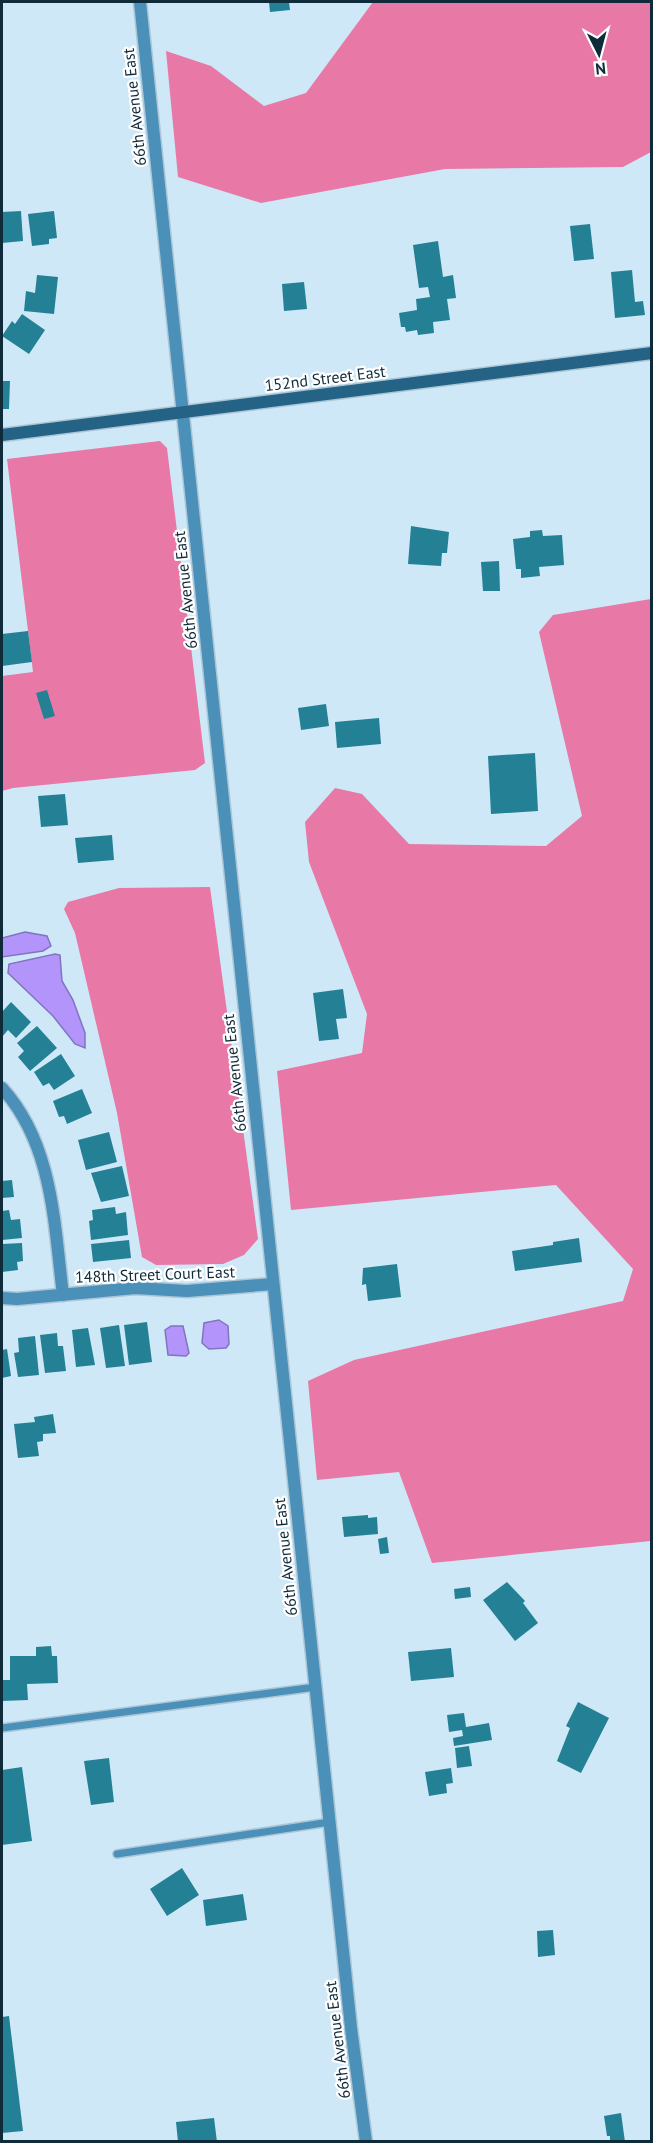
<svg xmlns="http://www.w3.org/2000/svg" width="653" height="2143" viewBox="0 0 653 2143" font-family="'PT Sans',sans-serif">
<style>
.forest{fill:#e878a5}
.water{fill:#b294fa;stroke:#8174c0;stroke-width:1.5}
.building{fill:#248094}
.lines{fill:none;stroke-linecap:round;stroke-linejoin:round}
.lane-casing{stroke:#acc6d6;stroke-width:10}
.street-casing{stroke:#acc6d6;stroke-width:15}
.secondary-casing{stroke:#acc6d6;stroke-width:15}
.lane{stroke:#4a90b8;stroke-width:7}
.street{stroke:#4a90b8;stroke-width:12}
.secondary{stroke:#246386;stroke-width:12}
.labels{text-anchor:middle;stroke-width:4.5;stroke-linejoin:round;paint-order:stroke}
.street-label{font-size:16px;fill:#0f2a39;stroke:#fff}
</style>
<rect width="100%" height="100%" fill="#cfe8f8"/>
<g class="forest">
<path d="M373,2H651V152L623,167L445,169L261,203L178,177L166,51L211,66L264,106L306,93Z"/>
<path d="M160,441L167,448L205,763L195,770L13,788L2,791V676L33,672L7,459Z"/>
<path d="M651,599V1541L432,1563L399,1472L317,1480L308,1381L354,1360L623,1301L633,1269L556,1185L291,1210L277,1071L362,1053L367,1014L309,862L305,822L335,788L362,794L409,844L546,846L582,816L539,632L553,615Z"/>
<path d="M210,887L258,1239L244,1255L223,1264L156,1265L142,1257L117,1113L75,933L64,909L68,902L119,888Z"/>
</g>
<g class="water">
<path d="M25,932L47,936L51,946L43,951L2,957V938Z"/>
<path d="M55,954L60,955L62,981L73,1000L85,1033V1048L75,1044L53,1016L8,973L9,964Z"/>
<path d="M219,1320L228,1326L229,1344L226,1348L209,1349L202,1343L204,1323Z"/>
<path d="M171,1326H183L189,1353L186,1356L168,1355L165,1330Z"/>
</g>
<g class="building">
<path d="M269,2H289L290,10L270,12Z"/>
<path d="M21,211L23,241L2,243V212Z"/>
<path d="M54,211L57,238L49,239V244L32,246L28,214Z"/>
<path d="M590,224L594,259L574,261L570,226Z"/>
<path d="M438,241L443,277L453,275L456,298L447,299L450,320L433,322L434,333L418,335L417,330L406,332L405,327H401L399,313L417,310L416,299L430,297L428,287L419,288L413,245Z"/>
<path d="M632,270L635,302L643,301L645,315L615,318L611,272Z"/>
<path d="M37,275L58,277L54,314L24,311L26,291L35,293Z"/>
<path d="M304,282L307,309L284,311L282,284Z"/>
<path d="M22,314L45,330L29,354L2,336L12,321L15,324Z"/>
<path d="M2,381H10L9,409H2Z"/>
<path d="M411,526L449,532L447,553H442L441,566L408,564Z"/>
<path d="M542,530L543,536L562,535L564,565L539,567L540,576L521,578V569H516L513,539L530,537V531Z"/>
<path d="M499,561L500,591H483L481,562Z"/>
<path d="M28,631L32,662L2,666V634Z"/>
<path d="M47,690L55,716L44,719L36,693Z"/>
<path d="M326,704L329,726L301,730L298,708Z"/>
<path d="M379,718L381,744L337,748L335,722Z"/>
<path d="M535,753L538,811L491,814L488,756Z"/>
<path d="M65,794L68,825L41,827L38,796Z"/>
<path d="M112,835L114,860L78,863L75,838Z"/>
<path d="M343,989L347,1018L336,1019L339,1039L319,1041L313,993Z"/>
<path d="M11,1002L31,1022L16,1038L8,1030L2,1037V1012Z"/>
<path d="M37,1026L57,1048L30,1071L18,1057L24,1051L17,1043Z"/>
<path d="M61,1054L75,1076L54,1090L49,1083L43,1086L34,1072Z"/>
<path d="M82,1089L92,1113L67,1124L64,1116L59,1117L53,1101Z"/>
<path d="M109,1132L117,1162L86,1170L78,1140Z"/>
<path d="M122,1166L129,1196L101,1202L91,1173Z"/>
<path d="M12,1180L14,1197L2,1198V1181Z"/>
<path d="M115,1207L116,1214L126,1212L128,1235L91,1240L89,1221L93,1220L92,1210Z"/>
<path d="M9,1210L11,1220L20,1219L22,1238L2,1240V1211Z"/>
<path d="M579,1238L582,1262L515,1271L512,1251L553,1245V1242Z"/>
<path d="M129,1240L131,1258L93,1262L91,1244Z"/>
<path d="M22,1243L23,1261L17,1262L18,1270L2,1272V1244Z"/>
<path d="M397,1264L401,1297L368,1301L366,1284L362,1285L363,1268Z"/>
<path d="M147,1322L152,1362L129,1365L124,1325Z"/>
<path d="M119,1325L125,1366L106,1368L100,1328Z"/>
<path d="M88,1328L95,1365L76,1367L72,1330Z"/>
<path d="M57,1333L58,1346H63L66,1371L45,1373L40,1335Z"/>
<path d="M35,1336L39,1375L18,1377L14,1353L19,1352L18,1338Z"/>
<path d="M7,1349L11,1376L2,1378V1350Z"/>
<path d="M53,1414L56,1433L43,1434V1441L37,1442L39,1456L18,1458L14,1424L35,1422L34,1417Z"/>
<path d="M368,1515V1518L377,1517L378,1534L344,1537L342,1517Z"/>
<path d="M387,1537L389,1553L380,1554L378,1539Z"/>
<path d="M507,1582L525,1601L523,1603L538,1623L515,1641L483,1600Z"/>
<path d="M470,1587L471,1597L455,1599L454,1589Z"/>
<path d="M51,1646L52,1656H57L58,1683L27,1684L28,1700L2,1701V1680H10V1656H36V1647Z"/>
<path d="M451,1648L454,1677L411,1681L408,1652Z"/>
<path d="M578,1702L609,1718L581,1773L557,1761L570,1728L566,1726Z"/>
<path d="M464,1713L466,1727L489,1723L492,1740L454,1746L453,1738L463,1736L462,1730L449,1732L447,1715Z"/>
<path d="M469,1746L472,1766L457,1768L455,1748Z"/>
<path d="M109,1758L114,1802L91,1805L84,1761Z"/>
<path d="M22,1767L32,1841L2,1845V1770Z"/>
<path d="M451,1768L453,1783L446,1784L447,1793L429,1796L425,1772Z"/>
<path d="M182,1868L199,1895L167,1916L150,1889Z"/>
<path d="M243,1894L247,1920L206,1926L203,1900Z"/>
<path d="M553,1930L555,1955L538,1957L537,1931Z"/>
<path d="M9,2016L23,2131L2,2133V2017Z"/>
<path d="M621,2113L625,2142H610V2136H607L604,2116Z"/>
<path d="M214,2118L217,2142H178L176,2122Z"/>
</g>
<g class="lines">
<defs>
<g id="lane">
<path d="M2,1728L316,1687"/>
<path d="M117,1854L330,1822"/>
</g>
<g id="street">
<path d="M140,2L351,2028L366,2142"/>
<path d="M2,1088C53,1144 54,1223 63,1295"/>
<path d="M2,1298L17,1299L135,1288L187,1291L273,1284"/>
</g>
<path id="secondary" d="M2,435L652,353"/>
</defs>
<use href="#lane" class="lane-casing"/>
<use href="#street" class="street-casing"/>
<use href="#secondary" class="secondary-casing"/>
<use href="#lane" class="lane"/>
<use href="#street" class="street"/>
<use href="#secondary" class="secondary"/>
</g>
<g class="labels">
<g class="street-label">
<text transform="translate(134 107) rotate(-96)" y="6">66th Avenue East</text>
<text transform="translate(325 378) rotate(-7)" y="6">152nd Street East</text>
<text transform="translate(185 590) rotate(-96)" y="6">66th Avenue East</text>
<text transform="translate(234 1073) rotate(-96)" y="6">66th Avenue East</text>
<text transform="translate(155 1274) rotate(-2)" y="6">148th Street Court East</text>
<text transform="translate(285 1557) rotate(-96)" y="6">66th Avenue East</text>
<text transform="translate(337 2040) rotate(-97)" y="6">66th Avenue East</text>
</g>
</g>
<rect width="653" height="2143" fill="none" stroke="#0f2a39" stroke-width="6"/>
<g transform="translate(599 54) rotate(174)" stroke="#ffffff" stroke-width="4.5" paint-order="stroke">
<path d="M0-4.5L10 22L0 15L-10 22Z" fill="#0f2a39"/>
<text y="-9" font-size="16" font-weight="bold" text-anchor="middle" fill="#0f2a39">N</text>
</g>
</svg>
